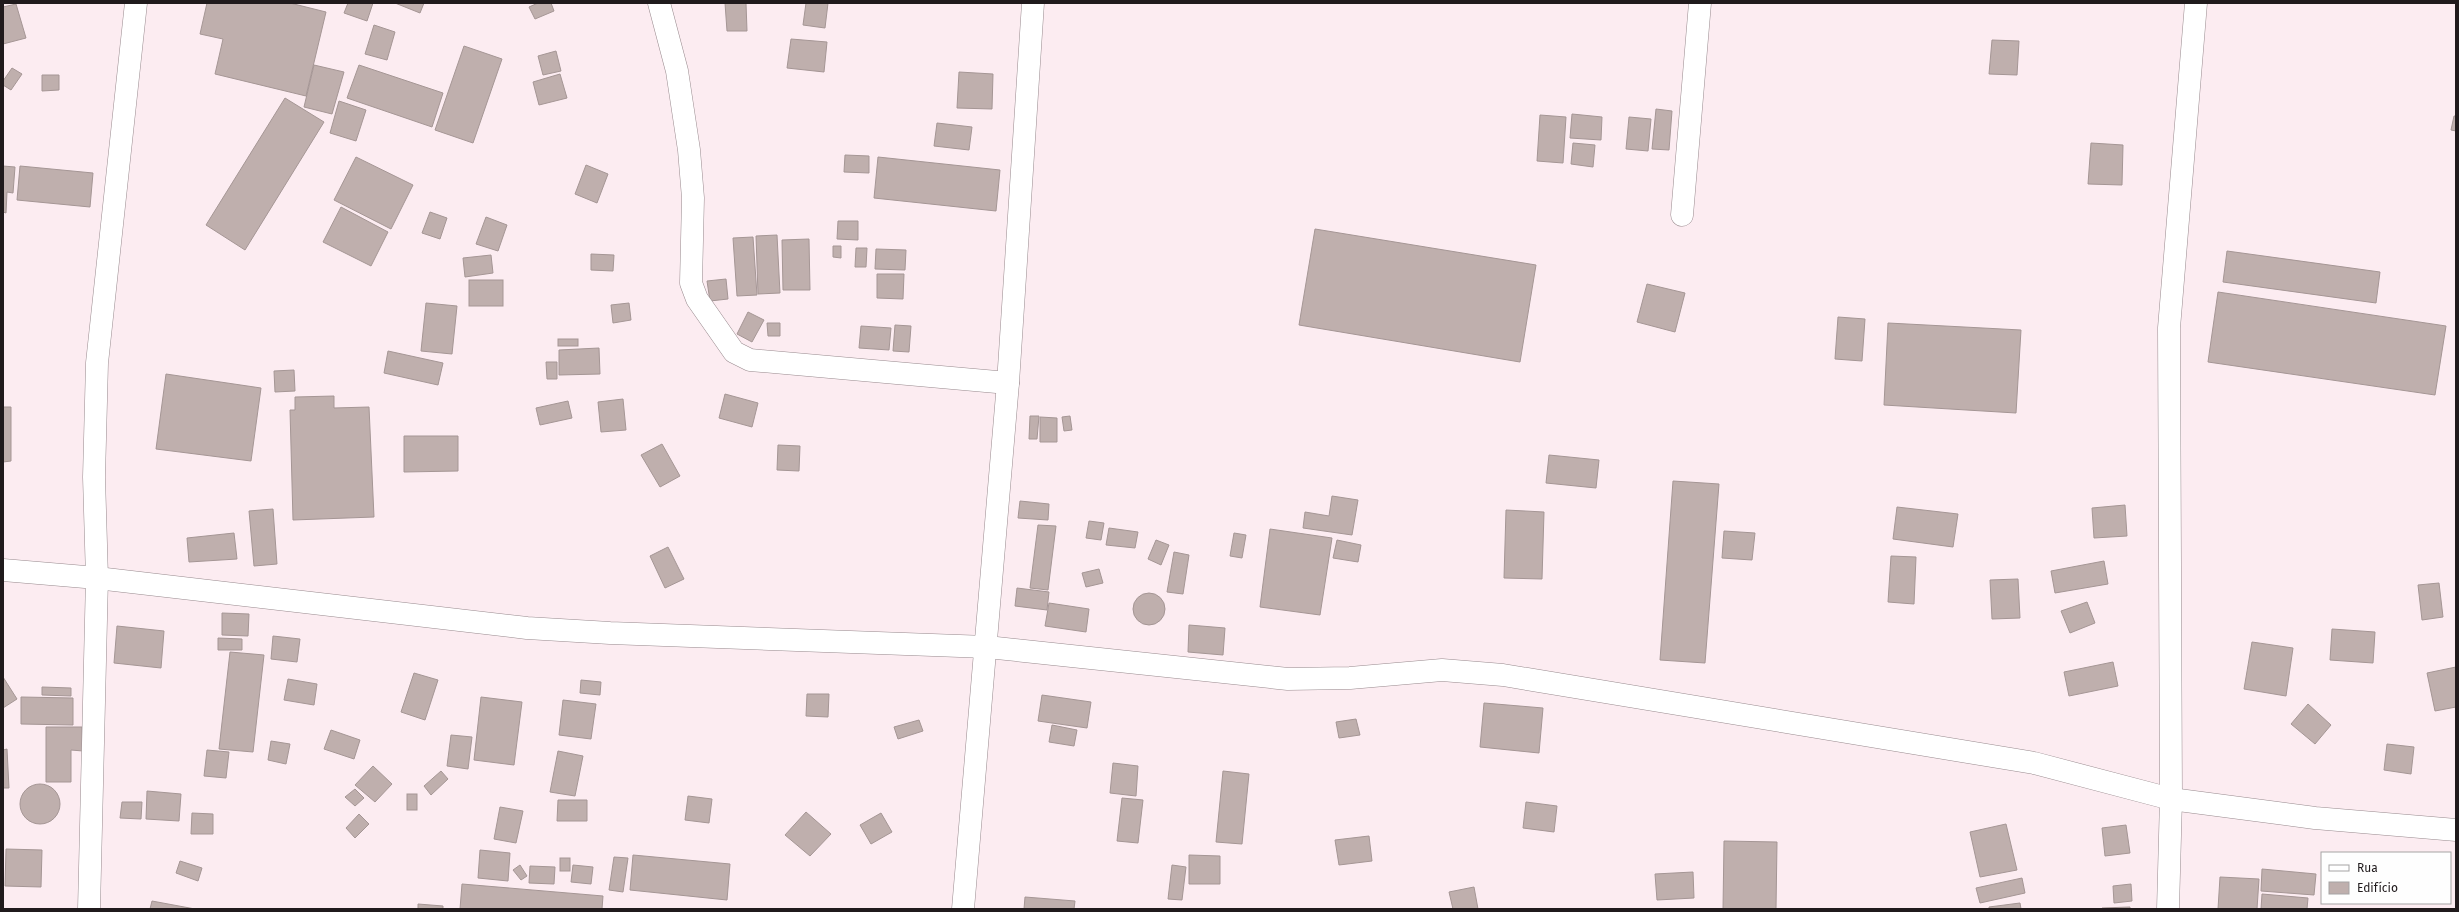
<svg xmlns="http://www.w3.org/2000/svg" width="2459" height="912" viewBox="0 0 2459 912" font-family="'Fira Sans',sans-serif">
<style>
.building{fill:#bfafad;stroke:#a59695}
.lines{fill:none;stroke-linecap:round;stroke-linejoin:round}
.minor-casing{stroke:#988a8e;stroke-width:23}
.minor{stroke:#fff;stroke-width:22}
</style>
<rect width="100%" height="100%" fill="#fcecf1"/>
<g class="building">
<path d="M207,3H290L326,12L306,96L215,74L223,39L200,34Z"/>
<path d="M348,3H373L367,21L344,13Z"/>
<path d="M395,3H424L420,13Z"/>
<path d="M538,3H551L554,11L535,19L529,7Z"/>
<path d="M725,3H746L747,31H727Z"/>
<path d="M806,3H828L825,28L803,25Z"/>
<path d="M16,4L26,38L3,44V7Z"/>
<path d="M374,25L395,32L387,60L365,54Z"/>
<path d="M791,39L827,42L824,72L787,68Z"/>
<path d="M1992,40L2019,41L2017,75L1989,74Z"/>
<path d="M464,46L502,59L473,143L435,130Z"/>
<path d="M556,51L561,71L543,75L538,56Z"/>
<path d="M314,65L344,72L332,114L304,107Z"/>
<path d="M359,65L443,93L432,127L347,98Z"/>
<path d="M12,68L22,74L11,90L3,85V81Z"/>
<path d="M959,72L993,74L992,109L957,108Z"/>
<path d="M560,74L567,98L539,105L533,82Z"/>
<path d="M42,75H59V90L42,91Z"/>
<path d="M285,98L324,122L245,250L206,225Z"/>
<path d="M339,101L366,110L356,141L330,133Z"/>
<path d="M1656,109L1672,111L1669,150L1652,149Z"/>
<path d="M1572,114L1602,117L1601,140L1570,138Z"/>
<path d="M1540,115L1566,117L1563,163L1537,161Z"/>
<path d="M2454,116H2456V131L2451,130Z"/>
<path d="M1629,117L1651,119L1648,151L1626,149Z"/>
<path d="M937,123L972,127L969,150L934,146Z"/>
<path d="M1573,143L1595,145L1593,167L1571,164Z"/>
<path d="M2091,143L2123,145L2122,185L2088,184Z"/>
<path d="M845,155L869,156V173L844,172Z"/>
<path d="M356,157L413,185L391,229L334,200Z"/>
<path d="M878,157L1000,170L996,211L874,198Z"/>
<path d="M586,165L608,174L597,203L575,194Z"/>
<path d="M3,166L15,167L13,193L7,192L6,213L3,212Z"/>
<path d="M20,166L93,173L90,207L17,200Z"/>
<path d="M341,207L388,232L371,266L323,242Z"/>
<path d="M430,212L447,218L440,239L422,233Z"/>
<path d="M486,217L507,225L498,251L476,244Z"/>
<path d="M838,221H858V240L837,239Z"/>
<path d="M1315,229L1536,265L1520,362L1299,325Z"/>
<path d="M777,235L780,293L758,294L756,236Z"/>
<path d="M753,237L757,295L737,296L733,238Z"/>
<path d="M809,239L810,290H783L782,240Z"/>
<path d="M833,246H841V258L833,257Z"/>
<path d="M856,248H867L866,267H855Z"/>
<path d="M876,249L906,250L905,270L875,269Z"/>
<path d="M2227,251L2380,272L2376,303L2223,282Z"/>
<path d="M591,254L614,255L613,271L591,270Z"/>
<path d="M491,255L493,273L465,277L463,258Z"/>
<path d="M877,274H904L903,299L877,298Z"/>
<path d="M726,279L728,299L710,301L707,281Z"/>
<rect x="469" y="280" width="34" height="26"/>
<path d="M1647,284L1685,293L1675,332L1637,322Z"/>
<path d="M2218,292L2446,326L2435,395L2208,362Z"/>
<path d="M426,303L457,306L452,354L421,351Z"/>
<path d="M629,303L631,320L613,323L611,305Z"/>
<path d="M748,312L764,320L752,342L737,334Z"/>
<path d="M1838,317L1865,319L1862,361L1835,359Z"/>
<path d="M767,323H780V336H768Z"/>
<path d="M1888,323L2021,330L2016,413L1884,405Z"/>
<path d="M895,325L911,326L909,352L893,351Z"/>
<path d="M861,326L891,328L889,350L859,348Z"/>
<rect x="558" y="339" width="20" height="7"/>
<path d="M599,348L600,374L559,375V350Z"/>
<path d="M388,351L443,363L438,385L384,373Z"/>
<path d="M546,362H557V379H547Z"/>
<path d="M294,370L295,391L275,392L274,371Z"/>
<path d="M166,374L261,388L251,461L156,449Z"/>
<path d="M725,394L758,403L752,427L719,418Z"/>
<path d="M334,396V408L369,407L374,517L293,520L290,410H295V397Z"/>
<path d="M623,399L626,430L601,432L598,402Z"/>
<path d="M568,401L572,418L540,425L536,408Z"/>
<path d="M3,407H11V461L3,462Z"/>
<path d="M1030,416H1039L1037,439H1029Z"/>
<path d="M1070,416L1072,430L1064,431L1062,417Z"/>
<path d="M1040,417L1057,418V442H1040Z"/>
<path d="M404,436H458V471L404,472Z"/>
<path d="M662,444L680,476L660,487L641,455Z"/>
<path d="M778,445L800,446L799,471L777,470Z"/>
<path d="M1549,455L1599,460L1596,488L1546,483Z"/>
<path d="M1673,481L1719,484L1705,663L1660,660Z"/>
<path d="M1332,496L1358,500L1352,535L1303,528L1305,512L1329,516Z"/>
<path d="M1020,501L1049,504L1048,520L1018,518Z"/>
<path d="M2125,505L2127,536L2094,538L2092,508Z"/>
<path d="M1897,507L1958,514L1953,547L1893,539Z"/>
<path d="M273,509L277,564L254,566L249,511Z"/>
<path d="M1506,510L1544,512L1542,579L1504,578Z"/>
<path d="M1089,521L1104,523L1101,540L1086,538Z"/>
<path d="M1038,525L1056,526L1048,590L1030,588Z"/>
<path d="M1109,528L1138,532L1135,548L1106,545Z"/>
<path d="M1270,529L1332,538L1320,615L1260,607Z"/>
<path d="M1724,531L1755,533L1752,560L1722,558Z"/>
<path d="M234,533L237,559L189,562L187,538Z"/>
<path d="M1234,533L1246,535L1242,558L1230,556Z"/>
<path d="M1156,540L1169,545L1161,565L1148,559Z"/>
<path d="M1337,540L1361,545L1358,562L1333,558Z"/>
<path d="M668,547L684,579L665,588L650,556Z"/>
<path d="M1174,552L1189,555L1183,594L1167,592Z"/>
<path d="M1891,556L1916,557L1914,604L1888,602Z"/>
<path d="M2104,561L2108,584L2055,593L2051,571Z"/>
<path d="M1099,569L1103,583L1086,587L1082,573Z"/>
<path d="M2018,579L2020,618L1992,619L1990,580Z"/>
<path d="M2439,583L2443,617L2422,620L2418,585Z"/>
<path d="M1017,588L1049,592L1047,610L1015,606Z"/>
<circle cx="1149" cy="609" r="16"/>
<path d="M2087,602L2095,623L2070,633L2061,611Z"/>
<path d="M1049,603L1089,609L1086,632L1045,626Z"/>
<path d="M222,613L249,614L248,636L222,635Z"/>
<path d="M1189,625L1225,628L1223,655L1188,652Z"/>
<path d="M117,626L164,631L161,668L114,663Z"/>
<path d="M2332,629L2375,632L2373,663L2330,660Z"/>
<path d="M273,636L300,639L297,662L271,659Z"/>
<path d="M218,638L242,639V650H218Z"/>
<path d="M2252,642L2293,648L2286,696L2244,689Z"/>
<path d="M230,652L264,655L253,752L219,749Z"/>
<path d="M2113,662L2118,686L2069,696L2064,672Z"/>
<path d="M2456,667V707L2435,711L2427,673Z"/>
<path d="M414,673L438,680L425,720L401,712Z"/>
<path d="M3,677L17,699L3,708Z"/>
<path d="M288,679L317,684L314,705L284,700Z"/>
<path d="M581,680L601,682L600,695L580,693Z"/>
<path d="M42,687L71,688V696L42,695Z"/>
<path d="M807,694H829L828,717L806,716Z"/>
<path d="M1042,695L1091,702L1087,728L1038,721Z"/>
<path d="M21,697L73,698V725L21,724Z"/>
<path d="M481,697L522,702L514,765L474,760Z"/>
<path d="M563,700L596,704L591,739L559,735Z"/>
<path d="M1484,703L1543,708L1539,753L1480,747Z"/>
<path d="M2308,704L2331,725L2315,744L2291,724Z"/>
<path d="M1356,719L1360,735L1339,738L1336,722Z"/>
<path d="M919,720L923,731L898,739L894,727Z"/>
<path d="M1052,725L1077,730L1074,746L1049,742Z"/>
<path d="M46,727H82L83,751L71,750V782H46Z"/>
<path d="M331,730L360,740L354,759L324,749Z"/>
<path d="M451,735L472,737L468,769L447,766Z"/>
<path d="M271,741L290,744L286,764L268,760Z"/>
<path d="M2387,744L2414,747L2411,774L2384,770Z"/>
<path d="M7,749L9,788H3V750Z"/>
<path d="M207,750L229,752L226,778L204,776Z"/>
<path d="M558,751L583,756L575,796L550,792Z"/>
<path d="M1113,763L1138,766L1136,796L1110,793Z"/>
<path d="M373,766L392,784L375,802L355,785Z"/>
<path d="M441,771L448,779L431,795L424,786Z"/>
<path d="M1223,771L1249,774L1242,844L1216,842Z"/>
<circle cx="40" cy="804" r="20"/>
<path d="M355,789L364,798L355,806L345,797Z"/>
<path d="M147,791L181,794L179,821L146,819Z"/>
<rect x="407" y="794" width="10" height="16"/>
<path d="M688,796L712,799L709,823L685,820Z"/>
<path d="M1122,798L1143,800L1138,843L1117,841Z"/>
<path d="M558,800H587V821H557Z"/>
<path d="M122,802H142L141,819L120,818Z"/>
<path d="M1526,802L1557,806L1554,832L1523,828Z"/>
<path d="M500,807L523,811L516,843L494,839Z"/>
<path d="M806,812L831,834L810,856L785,835Z"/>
<path d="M192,813L213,814V834H191Z"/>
<path d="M881,813L892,832L871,844L860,825Z"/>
<path d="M359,814L369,824L355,838L346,828Z"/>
<path d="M2006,824L2017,870L1980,877L1970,832Z"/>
<path d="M2126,825L2130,853L2105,856L2102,828Z"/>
<path d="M1369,836L1372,861L1339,865L1335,840Z"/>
<path d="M1724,841L1777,842L1776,909H1723Z"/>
<path d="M6,849L42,850L41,887L5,886Z"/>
<path d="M480,850L510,853L508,881L478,878Z"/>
<path d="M633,855L730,864L727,900L630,890Z"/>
<path d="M1189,855L1220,856V884H1189Z"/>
<path d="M614,857L628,858L623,892L609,890Z"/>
<rect x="560" y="858" width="10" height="13"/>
<path d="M180,861L202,868L198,881L176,873Z"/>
<path d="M520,865L527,876L521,880L513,870Z"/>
<path d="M573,865L593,867L591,884L571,882Z"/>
<path d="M1172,865L1186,867L1182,900L1168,899Z"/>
<path d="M530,866L555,867L554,884L529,883Z"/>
<path d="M2262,869L2316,874L2314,895L2261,891Z"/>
<path d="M1693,872L1694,898L1657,900L1655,874Z"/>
<path d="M2220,877L2259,879L2257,909H2218Z"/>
<path d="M2022,878L2025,893L1980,903L1976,888Z"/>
<path d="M462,884L603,896L602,909H460Z"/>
<path d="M2131,884L2132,901L2114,903L2113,886Z"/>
<path d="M1474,887L1478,909H1453L1449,892Z"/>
<path d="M2262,894L2308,898L2307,909H2261Z"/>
<path d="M1025,897L1075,901L1074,909H1024Z"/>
<path d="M152,901L195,909H150Z"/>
<path d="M2020,903L2021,909H1989V907Z"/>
<path d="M418,904L443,906V909H418Z"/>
<path d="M2130,907V909H2102V908Z"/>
</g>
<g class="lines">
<defs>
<g id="minor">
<path d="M659,3L677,71L689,150L693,198L691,283L697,299L734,352L750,360L1008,383"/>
<path d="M1682,215L1700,3"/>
<path d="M3,570L97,578L527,628L610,633L987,647L1288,679L1350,678L1442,670L1503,675L2034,763L2171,799L2315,818L2456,830"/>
<path d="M89,909L97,578L94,477L97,363L136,3"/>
<path d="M963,909L1008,383L1033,3"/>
<path d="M2168,909L2171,799L2169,328L2196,3"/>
</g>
</defs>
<use href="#minor" class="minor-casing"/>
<use href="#minor" class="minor"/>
</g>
<rect width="2459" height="912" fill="none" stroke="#201a1c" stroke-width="8"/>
<rect x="2321" y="852" width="130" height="52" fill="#fefefe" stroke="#a5a3a4"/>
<rect x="2329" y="865" width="20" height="6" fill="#ffffff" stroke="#a5a3a4"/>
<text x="2357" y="872" font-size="12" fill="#201a1c">Rua</text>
<rect x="2329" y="882" width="20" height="12" fill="#bfafad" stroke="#a5a3a4"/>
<text x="2357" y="892" font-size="12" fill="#201a1c">Edifício</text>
</svg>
